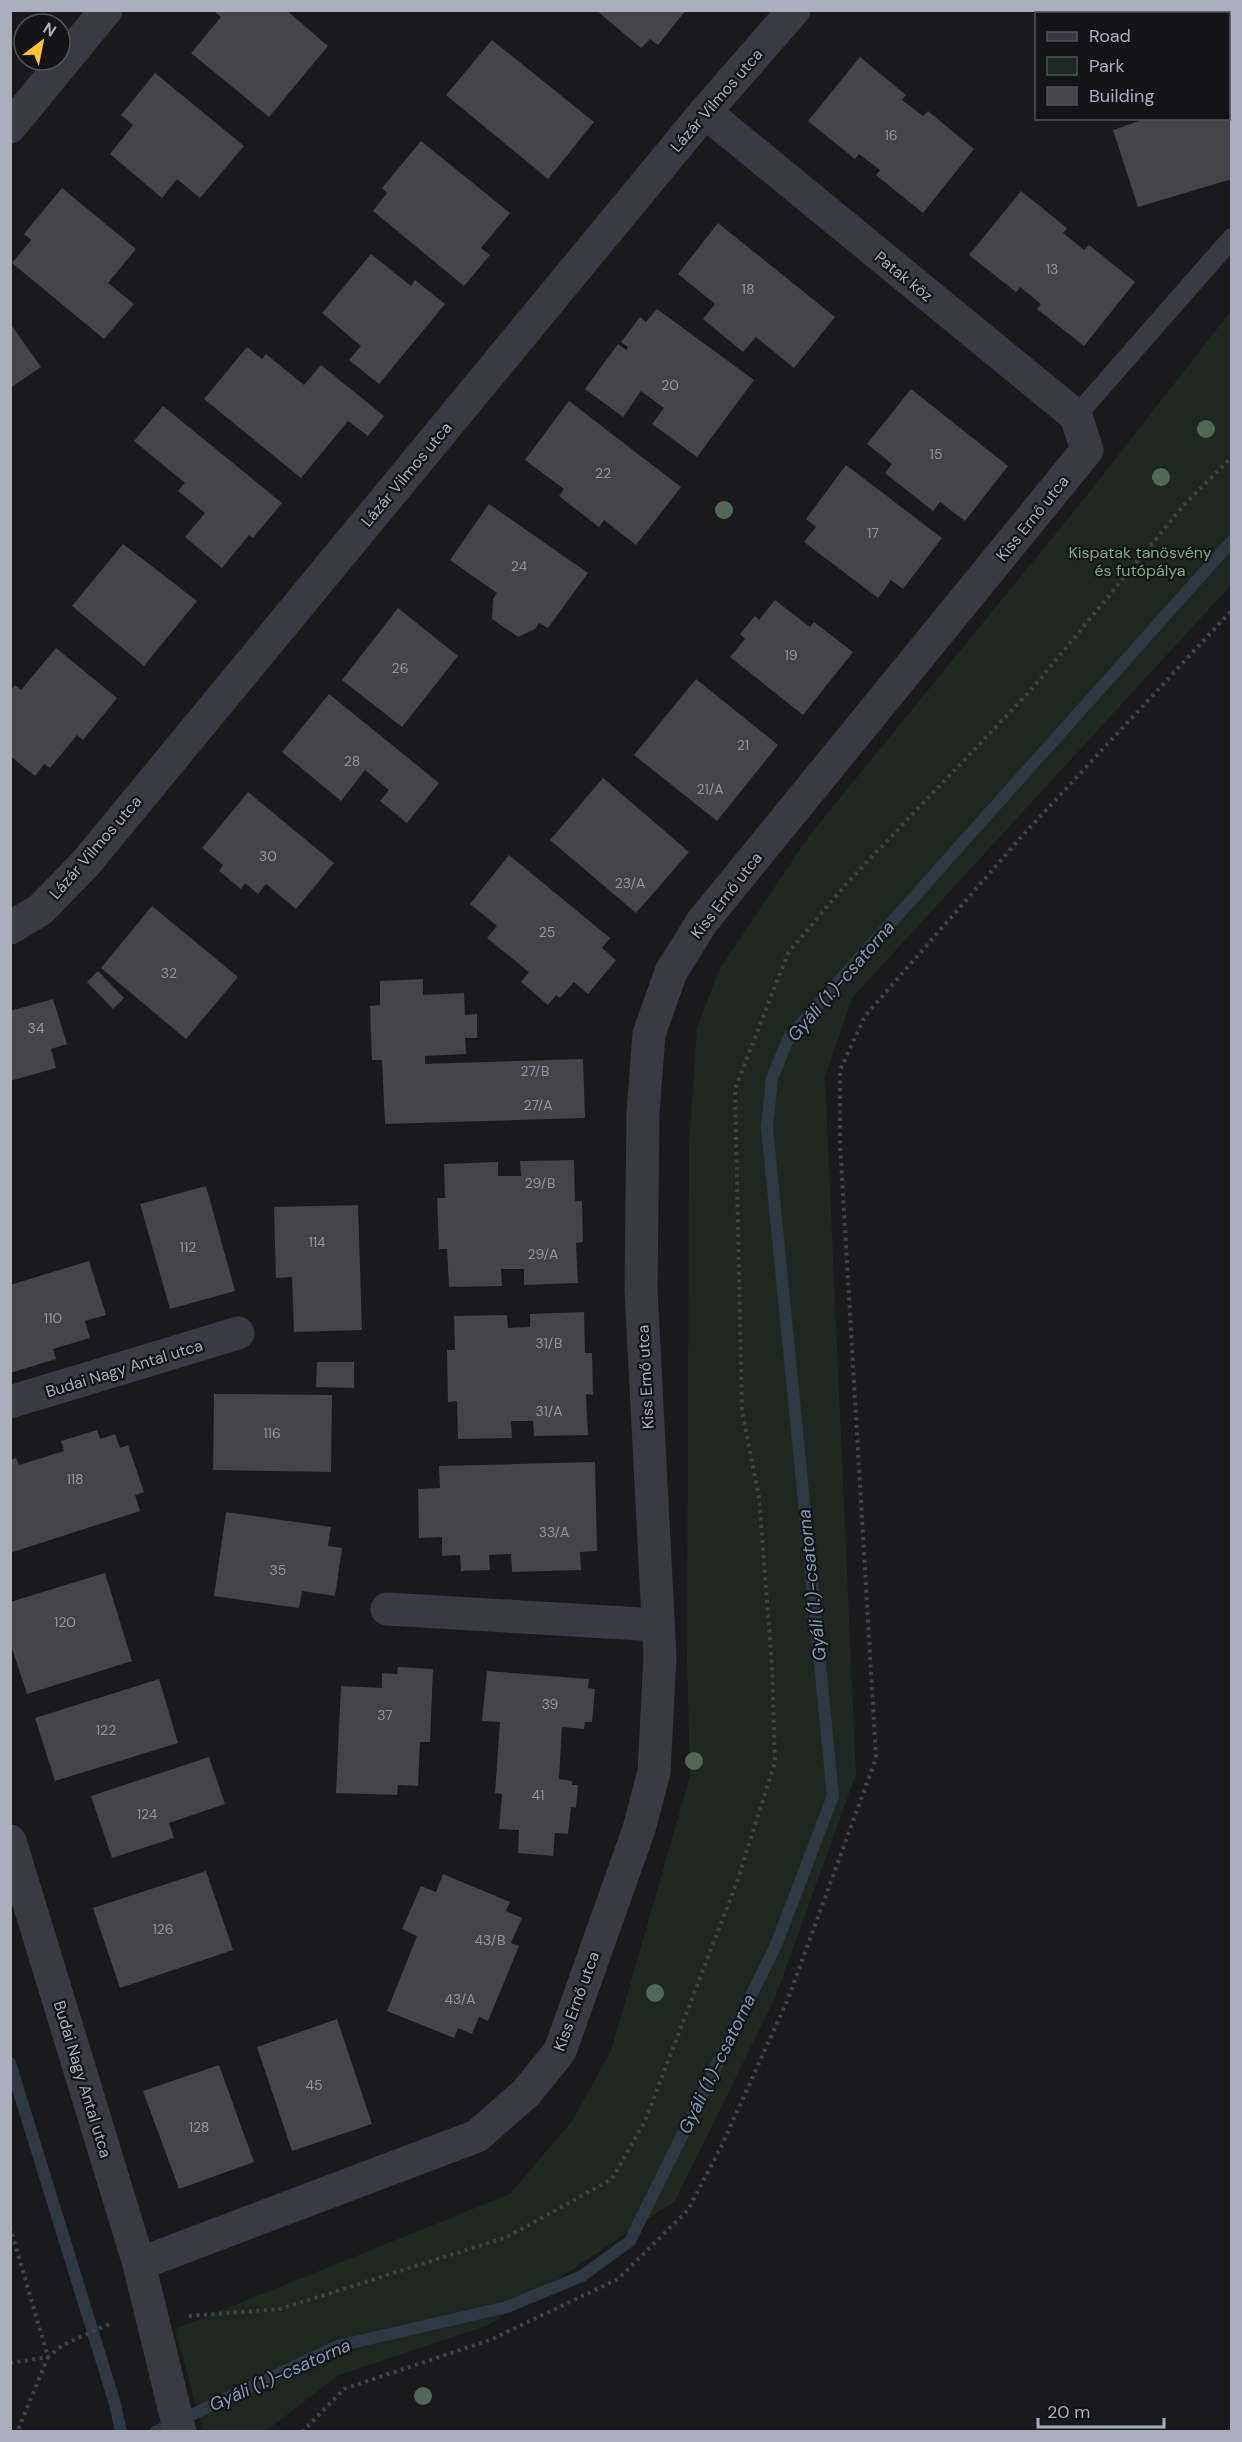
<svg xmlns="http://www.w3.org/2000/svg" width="1242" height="2442" viewBox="0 0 1242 2442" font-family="'DM Sans',sans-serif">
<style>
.green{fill:#1f2820}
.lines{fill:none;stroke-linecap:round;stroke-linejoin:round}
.stream{stroke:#2e3842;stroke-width:12}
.building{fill:#444449}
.path{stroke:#404249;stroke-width:4;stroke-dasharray:3 4.5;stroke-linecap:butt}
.lane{stroke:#3a3b42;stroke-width:20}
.street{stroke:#3a3b42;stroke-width:33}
.tree{fill:#526856}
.labels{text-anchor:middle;stroke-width:4.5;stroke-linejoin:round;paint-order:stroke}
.number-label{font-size:14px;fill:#9194a0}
.street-label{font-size:16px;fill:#abafbd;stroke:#141417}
.park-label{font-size:16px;fill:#80a985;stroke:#141417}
.water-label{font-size:18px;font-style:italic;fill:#7f9cba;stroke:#141417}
</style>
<rect width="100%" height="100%" fill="#1a191c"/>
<path class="green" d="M1231,311V585L852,998L825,1077L856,1774L775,1998L675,2201L489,2325L339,2375L266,2431H203L175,2329L510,2194L572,2121L611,2051L690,1776L687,1660L689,1146L697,1028L719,970L809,836L1088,494Z"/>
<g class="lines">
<g class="stream">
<path d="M10,2063L115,2404L121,2432"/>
<path d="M155,2432L338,2346L507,2307L582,2276L630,2241L776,1945L833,1796L767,1127L772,1078L789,1037L1232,541"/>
</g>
</g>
<g class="building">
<path d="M213,10H286L328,46L269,117L191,53L221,17Z"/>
<path d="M596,10H686L658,45L650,39L641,48Z"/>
<path d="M1117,10H1200V14H1118Z"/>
<path d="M492,40L594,122L548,179L446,95Z"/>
<path d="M860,57L906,95L902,100L923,116L928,111L974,149L923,213L876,175L880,170L859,154L855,159L808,121Z"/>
<path d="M155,73L244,146L200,198L177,179L162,198L110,154L133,125L121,115Z"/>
<path d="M1229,105L1232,113V179L1138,207L1113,130L1148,118H1228Z"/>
<path d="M421,141L510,213L481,248L490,255L464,286L373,211L387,193L382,188Z"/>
<path d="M62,188L136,249L108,283L134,304L104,339L12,263L31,240L24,234Z"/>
<path d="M1021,191L1067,228L1063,233L1084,250L1089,245L1135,282L1084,346L1037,309L1041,304L1020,287L1016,292L969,255Z"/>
<path d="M718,223L835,317L794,368L756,337L743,352L703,319L715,304L678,274Z"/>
<path d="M371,254L411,286L415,280L445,304L379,384L349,360L361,346L322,313Z"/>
<path d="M657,309L754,380L697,457L652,424L664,408L641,391L623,417L585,389L618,344L626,350L628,347L621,342L640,317L646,322Z"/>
<path d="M10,323L41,367L10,388Z"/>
<path d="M247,347L262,359L266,354L304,385L321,365L384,416L368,436L348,421L301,478L204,399Z"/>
<path d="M911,389L1008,466L965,521L940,502L933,511L885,473L892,464L867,444Z"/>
<path d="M569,401L681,487L636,545L604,520L599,527L559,496L564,489L525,460Z"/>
<path d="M163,406L282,503L253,538L249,535L222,568L185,537L205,513L178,491L185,483L134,441Z"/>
<path d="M846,465L942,538L903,589L891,580L878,598L804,542L816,527L806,519Z"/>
<path d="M489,504L588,573L548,628L539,623L535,629L518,637L492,619L493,599L497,593L450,560Z"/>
<path d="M123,544L197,601L144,666L72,606Z"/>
<path d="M775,600L810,627L814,622L853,652L803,715L730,657L745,639L740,634L755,616L759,620Z"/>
<path d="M398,608L458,656L402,727L342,680Z"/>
<path d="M56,648L117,698L83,740L77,735L50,768L44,764L35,776L10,756V691L15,685L21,690Z"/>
<path d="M696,679L778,745L717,821L634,755Z"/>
<path d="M329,694L439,783L407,823L380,801L389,790L365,770L341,801L282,752Z"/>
<path d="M603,778L689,852L636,913L550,840Z"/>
<path d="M248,792L334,863L296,909L266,884L258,894L245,883L241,889L219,871L223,865L202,848Z"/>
<path d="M509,855L610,938L602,948L616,960L588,994L574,982L560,998L556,995L548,1005L521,982L529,972L487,938L497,926L470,904Z"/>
<path d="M152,906L238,977L186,1039L101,968Z"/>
<path d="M98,971L124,998L113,1009L87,982Z"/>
<path d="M423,979V995L464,993L465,1015L477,1014V1038H465L466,1054L425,1056V1064L583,1059L585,1118L385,1124L382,1060H372L370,1006L380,1005V981Z"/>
<path d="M53,999L67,1044L51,1049L56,1068L10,1081V1011Z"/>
<path d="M574,1160L575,1201H582L583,1242L576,1243L578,1283L524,1285V1269H501L502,1286L449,1287L447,1249H439L437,1198H445L444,1164L498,1162V1176H521L520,1161Z"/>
<path d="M206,1186L235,1291L170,1309L140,1204Z"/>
<path d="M358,1205L362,1330L294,1332L292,1277L276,1278L274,1207Z"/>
<path d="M89,1261L106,1315L85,1321L90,1338L53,1349L56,1359L10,1373V1285Z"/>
<path d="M584,1312L585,1353H592L593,1395L586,1394L588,1435L534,1436L533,1421H511L512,1438L458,1439L457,1401L448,1402L447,1350H455L454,1316L507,1315L508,1328L530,1327V1314Z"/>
<path d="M317,1362H354V1388L316,1387Z"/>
<path d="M214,1394L332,1395L331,1472L213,1470Z"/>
<path d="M97,1430L100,1439L115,1434L120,1448L128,1445L144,1492L135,1495L140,1511L10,1553V1460L16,1458L19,1465L64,1451L61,1441Z"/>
<path d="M595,1462L597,1551L580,1552L581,1570L512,1572L511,1554L489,1555L490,1570L461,1571L460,1555L442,1556V1537L419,1538L418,1489L440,1488L439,1466Z"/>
<path d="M226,1512L331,1527L328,1546L342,1548L335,1596L302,1591L299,1608L214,1596Z"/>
<path d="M105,1573L132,1661L27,1694L10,1642V1602Z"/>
<path d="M398,1667L433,1669L430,1742H420L418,1786L398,1785L397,1795L336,1793L341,1686L382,1688V1673L397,1674Z"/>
<path d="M487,1671L589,1679L588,1688L595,1689L592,1722H585L584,1729L562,1727L559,1779L572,1781V1785H578L576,1808L571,1807L568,1834L555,1833L553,1856L518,1853L519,1830L499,1829L502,1794L495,1793L500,1722L482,1721Z"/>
<path d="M159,1679L178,1743L55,1781L35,1718Z"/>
<path d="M209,1757L225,1804L169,1823L174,1838L112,1858L91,1796Z"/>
<path d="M206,1871L233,1950L120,1988L93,1908Z"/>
<path d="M443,1874L510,1902L506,1911L522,1918L511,1943L519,1946L488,2021L479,2017L472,2034L458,2028L454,2038L387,2011L417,1936L402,1929L421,1886L436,1892Z"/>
<path d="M337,2019L372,2124L292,2151L257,2047Z"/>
<path d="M219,2065L254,2162L179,2189L143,2091Z"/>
</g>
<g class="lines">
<g class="path">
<path d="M10,2227L48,2357L17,2432"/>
<path d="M189,2316L280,2309L507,2237L612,2179L645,2121L738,1879L775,1762L772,1666L759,1497L742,1411L735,1089L788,953L847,883L1031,690L1184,505L1232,457"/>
<path d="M10,2363L48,2357L63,2345L113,2322"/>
<path d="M302,2432L344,2389L490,2340L618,2279L688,2210L721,2147L788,1999L876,1758L840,1143V1070L865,1016L1023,835L1232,610"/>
</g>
<path class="lane" d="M1076,416L1232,238"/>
<g class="street">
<path d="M10,127L106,10"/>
<path d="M10,928L40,910L85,864L705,112L794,10"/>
<path d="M10,1402L238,1333"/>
<path d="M387,1609L658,1625"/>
<path d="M10,1841L139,2264L180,2432"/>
<path d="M139,2264L477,2136L526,2093L560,2051L639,1829L654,1772L660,1657L641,1290L643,1113L649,1034L671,972L702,922L1087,450L1076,416L705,112"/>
</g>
</g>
<g class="tree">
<circle cx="1206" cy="429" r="9"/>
<circle cx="1161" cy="477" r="9"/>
<circle cx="724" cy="510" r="9"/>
<circle cx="694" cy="1761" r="9"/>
<circle cx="655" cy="1993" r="9"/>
<circle cx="423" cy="2396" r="9"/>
</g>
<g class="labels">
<g class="number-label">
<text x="891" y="140">16</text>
<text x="1052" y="274">13</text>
<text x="748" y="294">18</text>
<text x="670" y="390">20</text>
<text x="936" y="459">15</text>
<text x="603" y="478">22</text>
<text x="873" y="538">17</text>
<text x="519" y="571">24</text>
<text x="791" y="660">19</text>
<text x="400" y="673">26</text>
<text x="743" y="750">21</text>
<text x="352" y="766">28</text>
<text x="710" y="794">21/A</text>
<text x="268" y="861">30</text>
<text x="630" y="888">23/A</text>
<text x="547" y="937">25</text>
<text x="169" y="978">32</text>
<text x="36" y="1033">34</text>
<text x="535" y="1076">27/B</text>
<text x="538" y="1110">27/A</text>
<text x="540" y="1188">29/B</text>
<text x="317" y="1247">114</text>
<text x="188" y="1252">112</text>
<text x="543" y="1259">29/A</text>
<text x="53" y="1323">110</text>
<text x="549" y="1348">31/B</text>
<text x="549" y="1416">31/A</text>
<text x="272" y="1438">116</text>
<text x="75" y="1484">118</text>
<text x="554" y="1537">33/A</text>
<text x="278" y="1575">35</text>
<text x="65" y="1627">120</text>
<text x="550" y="1709">39</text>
<text x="385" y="1720">37</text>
<text x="106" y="1735">122</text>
<text x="538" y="1800">41</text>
<text x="147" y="1819">124</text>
<text x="163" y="1934">126</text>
<text x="490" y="1945">43/B</text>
<text x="460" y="2004">43/A</text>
<text x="314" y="2090">45</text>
<text x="199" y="2132">128</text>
</g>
<g class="street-label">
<text transform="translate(716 100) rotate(-49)" y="6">Lázár Vilmos utca</text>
<text transform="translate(904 276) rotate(39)" y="6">Patak köz</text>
<text transform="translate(406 474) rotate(-50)" y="6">Lázár Vilmos utca</text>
<text transform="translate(1032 518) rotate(-51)" y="6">Kiss Ernő utca</text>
<text transform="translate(95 847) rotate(-49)" y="6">Lázár Vilmos utca</text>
<text transform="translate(726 895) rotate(-52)" y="6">Kiss Ernő utca</text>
<text transform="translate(124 1368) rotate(-17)" y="6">Budai Nagy Antal utca</text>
<text transform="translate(645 1377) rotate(-93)" y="6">Kiss Ernő utca</text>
<text transform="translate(576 2001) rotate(-70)" y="6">Kiss Ernő utca</text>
<text transform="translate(83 2079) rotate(73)" y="6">Budai Nagy Antal utca</text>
</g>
<g class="park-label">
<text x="1140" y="558">Kispatak tanösvény<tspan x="1140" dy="18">és futópálya</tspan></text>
</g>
<g class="water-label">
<text transform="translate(841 981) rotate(-49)" y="6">Gyáli (1.)-csatorna</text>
<text transform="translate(812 1585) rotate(-96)" y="6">Gyáli (1.)-csatorna</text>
<text transform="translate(717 2064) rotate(-64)" y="6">Gyáli (1.)-csatorna</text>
<text transform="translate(280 2375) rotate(-24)" y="6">Gyáli (1.)-csatorna</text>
</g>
</g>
<rect width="1242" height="2442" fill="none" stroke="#abafbd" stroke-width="24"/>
<rect x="1035" y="12" width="195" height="108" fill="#141417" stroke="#505259" stroke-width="1.5"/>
<rect x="1047" y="32" width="30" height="9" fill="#3a3b42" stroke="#505259" stroke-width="1.5"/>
<text x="1089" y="42" font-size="18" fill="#abafbd">Road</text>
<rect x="1047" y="57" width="30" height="18" fill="#1f2820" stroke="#505259" stroke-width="1.5"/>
<text x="1089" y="72" font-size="18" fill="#abafbd">Park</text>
<rect x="1047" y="87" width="30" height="18" fill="#444449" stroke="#505259" stroke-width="1.5"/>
<text x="1089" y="102" font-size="18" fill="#abafbd">Building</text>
<g transform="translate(42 42) rotate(32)"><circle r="28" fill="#141417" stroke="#505259" stroke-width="1.5"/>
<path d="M0-4.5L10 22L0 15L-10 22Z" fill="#ffc32f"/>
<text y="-9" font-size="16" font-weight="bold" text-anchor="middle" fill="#abafbd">N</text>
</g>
<path d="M1038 2418v9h126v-9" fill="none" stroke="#abafbd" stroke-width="3"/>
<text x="1047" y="2418" font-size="18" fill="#abafbd" stroke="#141417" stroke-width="4.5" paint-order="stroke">20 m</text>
</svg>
